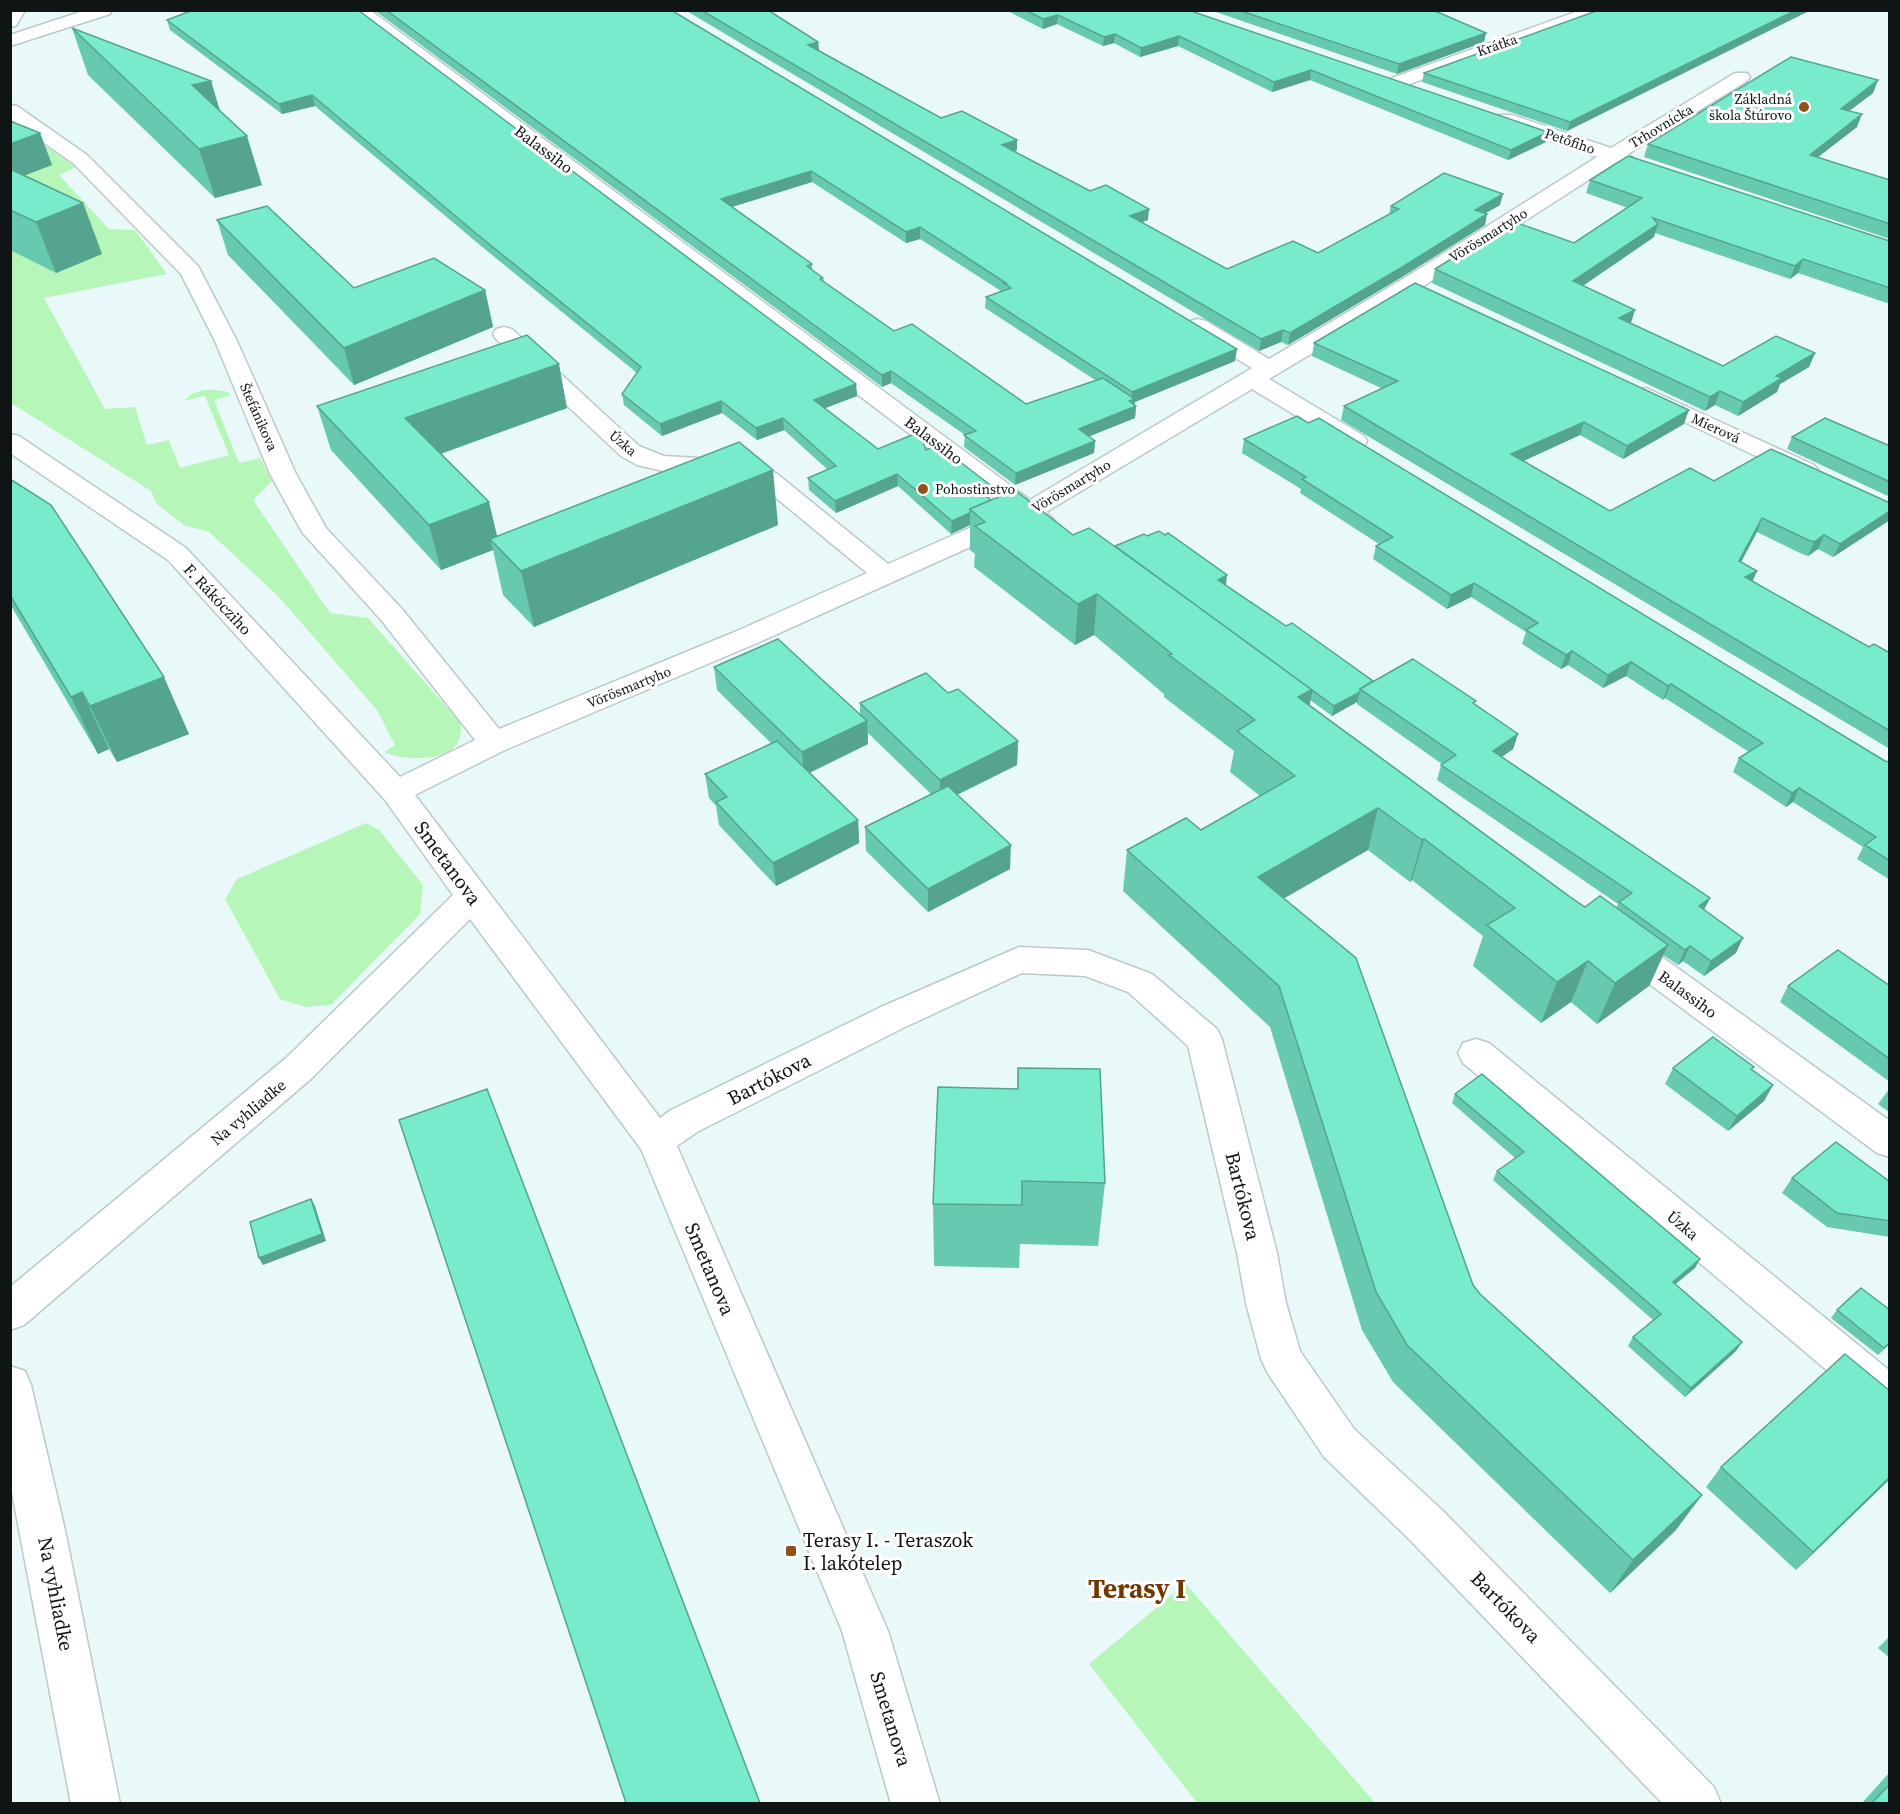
<svg xmlns="http://www.w3.org/2000/svg" width="1900" height="1814" viewBox="0 0 1900 1814" font-family="'Source Serif 4',serif">
<style>
.green{fill:#b6f6b8}
.lines{fill:none;stroke-linecap:round;stroke-linejoin:round}
.minor-casing{stroke:#bac9ca;stroke-width:3}
.minor{fill:#fff;fill-rule:evenodd}
.wall{fill:#67cab0;fill-rule:evenodd}
.shaded-wall{fill:#54a490}
.building{fill:#78ebcd;stroke:#54a490;stroke-width:1.5}
.poi-dot{fill:#91521a;stroke:#fff;stroke-width:2}
.labels{text-anchor:middle;stroke-width:6;stroke-linejoin:round;paint-order:stroke}
.far-street-label{font-size:14px;fill:#0f1515;stroke:#fff}
.far-poi-label{font-size:14px;fill:#0f1515;stroke:#fff;text-anchor:end}
.street-label{font-size:16px;fill:#0f1515;stroke:#fff}
.near-street-label{font-size:20px;fill:#0f1515;stroke:#fff}
.near-poi-label{font-size:20px;fill:#0f1515;stroke:#fff;text-anchor:start}
.near-district-label{font-size:27px;font-weight:bold;fill:#703800;stroke:#fff}
</style>
<rect width="100%" height="100%" fill="#e9f9fa"/>
<g class="green">
<path d="M10,122L76,167L59,175L109,229L135,230L167,274L44,298L105,409L135,407L147,445L169,440L180,468L229,455L205,396L184,401C195,388 212,388 228,392L230,396L214,400L239,463L260,458L272,481L253,500L330,613L368,618L460,722C469,763 409,763 384,752L395,745L377,710L278,596L209,532L184,525L157,504L151,491L11,403Z"/>
<path d="M366,823L379,830L423,885L420,914L331,1005L306,1007L280,999L225,899L237,879Z"/>
<path d="M1185,1584H1186L1375,1803H1197L1089,1664Z"/>
</g>
<g class="lines">
<defs>
<g id="minor">
<path d="M10,10H25L16,26L10,27Z"/>
<path d="M86,10H112L110,14L10,46V35Z"/>
<path d="M350,10H370L1030,500L1252,368L1190,331L1187,326L1190,321L1198,319L1206,321L1269,359L1403,279L1597,157L1498,123L1496,119L1498,115H1512L1611,148L1735,73H1747L1750,77L1747,81L1628,154L1636,160L1633,164L1626,166L1615,163L1419,289L1269,379L1364,436L1367,441L1364,446L1355,448L1346,446L1252,389L1046,512L1055,521L1051,527L1042,529L1026,522L757,643L505,750L415,795L660,1118L671,1110L881,1007L1019,947L1088,950L1152,974L1217,1029L1222,1039L1277,1253L1286,1303L1300,1351L1354,1429L1441,1509L1714,1787L1721,1804H1663L1409,1539L1324,1457L1267,1372L1261,1359L1246,1303L1237,1253L1188,1046L1128,992L1085,976L1022,973L905,1027L697,1132L677,1146L888,1631L940,1804H891L842,1631L641,1149L470,919L312,1078L24,1325L10,1330V1287L286,1058L453,895L385,800L168,560L10,453V434L19,436L186,548L400,777L475,740L382,621L302,532L270,474L215,341L181,274L73,163L10,119V105L17,106L87,155L198,266L237,341L296,474L326,528L402,609L499,729L737,631L867,573L758,483L732,475L663,471L637,465L621,456L496,339L493,334L496,329L504,327L512,329L639,446L664,456L732,460L776,473L888,564L1010,510Z"/>
<path d="M1581,10H1606L1604,14L1404,86H1392L1389,82L1392,78Z"/>
<path d="M1646,388L1814,465L1818,470L1814,475L1805,478L1796,475L1638,400L1634,395L1638,390Z"/>
<path d="M1621,932L1633,936L1890,1121V1157L1877,1153L1609,954L1604,945L1609,936Z"/>
<path d="M1476,1039L1489,1043L1890,1371V1416L1875,1411L1463,1063L1458,1053L1463,1043Z"/>
<path d="M10,1366L25,1371L31,1385L65,1530L120,1804H71L10,1482Z"/>
</g>
</defs>
<use href="#minor" class="minor-casing"/>
<use href="#minor" class="minor"/>
</g>
<g class="wall">
<path d="M193,10L856,384L857,396L825,408L878,449L926,450L989,496L987,497L991,500L1073,535L1115,546L1226,585L1286,626L1373,681L1475,704L1518,734L1513,749L1502,757L1710,898L1704,910L1736,953L1704,976L1683,961L1678,965L1663,955L1649,986L1597,1024L1571,1002L1541,1023L1473,966L1483,936L1412,880L1410,882L1368,850L1284,898L1473,1285L1480,1294L1676,1530L1610,1593L1393,1382L1362,1330L1270,1027L1123,891L1127,850L1201,830L1260,796L1230,772L1234,751L1164,697V694L1094,635L1075,645L974,567L975,554L970,550V525L951,534L898,486L836,513L809,490L808,478L828,470L784,430L757,440L722,413L662,436L624,405L622,394L637,373L481,246L315,106L282,114L170,30L167,20ZM1310,700L1332,716L1357,702V704L1442,764L1441,765L1437,780L1618,904L1616,908L1585,907L1310,705Z"/>
<path d="M374,10H671L1235,361L1135,402V405L1136,406L1135,418L1089,436L1095,441L1094,453L1015,485L964,447L965,435L891,383L882,387ZM812,182L906,243L920,239L1001,291L986,297L985,308L1095,380L1026,404L894,331L824,282L823,278L812,270V264L732,207Z"/>
<path d="M685,10H768L818,42L819,50L941,118L1017,150L1014,151L1148,220L1142,222L1227,269L1318,253L1389,214L1391,206L1500,205L1485,213V225L1402,277L1288,345L1281,342L1259,351Z"/>
<path d="M1006,10H1188L1546,142L1508,160L1310,80L1272,92L1178,46L1140,57L1114,43L1103,46L1057,24L1043,29Z"/>
<path d="M1210,10H1433L1486,33L1484,42L1397,74Z"/>
<path d="M1811,10L1567,131L1422,82L1424,73Z"/>
<path d="M72,28L211,81L220,111L262,185L215,198L88,75Z"/>
<path d="M1878,80L1873,93L1849,111L1857,127L1818,157L1890,180V239L1644,157L1648,144Z"/>
<path d="M10,121L40,133L52,165L25,175L83,203L102,254L56,273L10,250Z"/>
<path d="M1590,180L1890,241V304L1798,273L1790,279L1655,233L1654,237L1583,286L1631,323L1723,366L1815,353L1809,367L1780,384L1777,392L1738,416L1715,405L1705,411L1432,283L1435,269L1574,243L1628,208L1586,193Z"/>
<path d="M217,220L354,288L485,290L493,327L354,385L228,255Z"/>
<path d="M1314,343L1684,424L1623,459L1580,435L1523,461L1610,511L1714,481L1889,520L1833,557L1818,549L1808,556L1802,554L1757,532L1741,562L1757,571L1752,581L1869,647L1890,653V749L1341,420L1344,406L1383,389L1312,356Z"/>
<path d="M317,406L567,408L441,454L497,536L778,525L534,627L503,595L493,550L441,570L331,450Z"/>
<path d="M1792,437L1890,446V497L1787,449Z"/>
<path d="M1244,439L1885,761L1890,762V880L1857,859L1863,847L1793,802L1786,807L1733,772L1739,758L1749,752L1665,698L1663,700L1626,676L1603,688L1568,665L1561,669L1522,644L1526,632L1471,597L1447,609L1373,559L1376,546L1379,544L1300,493L1301,489L1242,453Z"/>
<path d="M10,479L189,734L117,762L109,749L98,754L10,604Z"/>
<path d="M714,667L860,715V703L948,693L1018,741L1017,765L957,795L1010,869L928,912L866,851L865,827L931,794L868,733V744L810,773L858,820L859,843L776,886L719,825L716,806L709,798L705,774L771,743L717,690Z"/>
<path d="M1788,986H1890V1082L1780,1002Z"/>
<path d="M1018,1068L1105,1183L1098,1246L1020,1244L1019,1268L934,1266L933,1204L1017,1089Z"/>
<path d="M1673,1068L1752,1070L1773,1085L1764,1101L1728,1131L1665,1084Z"/>
<path d="M1890,1088V1113L1878,1104Z"/>
<path d="M1455,1094L1695,1268L1675,1284L1742,1342L1736,1351L1685,1397L1628,1346L1633,1337L1653,1320L1493,1180L1497,1171L1515,1158L1452,1103Z"/>
<path d="M1792,1178L1890,1182V1237L1827,1227L1782,1193Z"/>
<path d="M1837,1310H1890V1344L1878,1355L1831,1318Z"/>
<path d="M1890,1391V1479L1796,1570L1706,1487L1721,1467Z"/>
<path d="M1890,1636V1658L1878,1648Z"/>
<path d="M1890,1772V1803H1862Z"/>
</g>
<g class="shaded-wall">
<path d="M1796,10H1811L1567,131L1570,122Z"/>
<path d="M1058,15L1057,24L1043,29V19Z"/>
<path d="M1486,33L1484,42L1397,74L1399,64Z"/>
<path d="M1115,34L1114,43L1103,46L1104,37Z"/>
<path d="M1179,36L1178,46L1140,57L1141,48Z"/>
<path d="M818,42L819,52L808,45Z"/>
<path d="M1311,70L1310,80L1272,92L1274,82Z"/>
<path d="M1878,80L1873,93L1836,121L1841,109Z"/>
<path d="M211,81L225,129L192,85Z"/>
<path d="M312,95L315,106L282,114L279,104Z"/>
<path d="M1862,114L1857,127L1805,167L1810,155Z"/>
<path d="M1548,132L1546,142L1508,160L1511,150Z"/>
<path d="M40,133L52,165L10,181V144Z"/>
<path d="M247,136L262,185L215,198L199,149Z"/>
<path d="M1017,140V150L1002,156V145Z"/>
<path d="M811,171L812,182L722,210L721,199Z"/>
<path d="M1503,194L1500,205L1472,221L1475,210Z"/>
<path d="M83,203L102,254L56,273L36,222Z"/>
<path d="M1149,209L1148,220L1129,227L1130,216Z"/>
<path d="M1487,214L1485,225L1402,277L1288,345L1290,333Z"/>
<path d="M1658,224L1654,237L1569,295L1573,281Z"/>
<path d="M920,227V239L906,243V232Z"/>
<path d="M1803,259L1798,273L1790,279L1795,266Z"/>
<path d="M485,290L493,327L354,385L344,348Z"/>
<path d="M1635,310L1631,323L1619,318Z"/>
<path d="M1283,330L1281,342L1259,351L1261,339Z"/>
<path d="M1237,349L1235,361L1135,402L1134,406H1136L1135,418L1078,441L1079,429L1131,401L1132,392Z"/>
<path d="M1815,353L1809,367L1780,384L1777,392L1738,416L1743,402L1776,376Z"/>
<path d="M559,364L567,408L417,462L405,418Z"/>
<path d="M891,371V383L882,387V375Z"/>
<path d="M856,384L857,396L815,412L814,400Z"/>
<path d="M1720,391L1715,405L1705,411L1710,397Z"/>
<path d="M721,401L722,413L662,436L660,424Z"/>
<path d="M1689,410L1684,424L1623,459L1627,446Z"/>
<path d="M783,418L784,430L757,440L756,428Z"/>
<path d="M1584,422L1580,435L1508,468L1511,454Z"/>
<path d="M1095,441L1094,453L1015,485L1016,473Z"/>
<path d="M773,470L778,525L534,627L521,571Z"/>
<path d="M897,474L898,486L836,513L835,501Z"/>
<path d="M989,484V496L977,501V489Z"/>
<path d="M489,502L500,548L490,539L493,550L441,570L429,525Z"/>
<path d="M1890,511V520L1833,557L1840,544Z"/>
<path d="M970,513V525L951,534L952,521Z"/>
<path d="M1762,518L1757,532L1734,575L1739,561Z"/>
<path d="M1824,535L1818,549L1808,556L1814,542Z"/>
<path d="M1757,571L1751,585L1745,577Z"/>
<path d="M1227,575L1226,585L1218,580Z"/>
<path d="M1474,583L1471,597L1447,609L1451,595Z"/>
<path d="M1097,594L1094,635L1075,645L1078,604Z"/>
<path d="M1572,651L1568,665L1561,669L1566,655Z"/>
<path d="M1631,662L1626,676L1603,688L1608,675Z"/>
<path d="M164,677L189,734L117,762L90,706Z"/>
<path d="M1671,684L1665,698L1663,700L1668,686Z"/>
<path d="M1313,689L1304,731L1298,697Z"/>
<path d="M82,692L109,749L98,754L71,697Z"/>
<path d="M1360,692L1357,702L1332,716L1334,706Z"/>
<path d="M867,721L868,744L804,775L802,752Z"/>
<path d="M1518,734L1513,749L1488,766L1493,751Z"/>
<path d="M1018,741L1017,765L940,803V780Z"/>
<path d="M1799,788L1793,802L1786,807L1792,793Z"/>
<path d="M1378,808L1368,850L1250,918L1258,877Z"/>
<path d="M858,820L859,843L776,886L773,863Z"/>
<path d="M1424,839L1412,880L1410,882L1422,840Z"/>
<path d="M1011,845L1010,869L928,912V889Z"/>
<path d="M1710,898L1702,913L1699,906Z"/>
<path d="M1743,938L1736,953L1704,976L1711,961Z"/>
<path d="M1668,945L1649,986L1597,1024L1615,983Z"/>
<path d="M1690,946L1683,961L1678,965L1685,950Z"/>
<path d="M1588,961L1571,1002L1541,1023L1557,982Z"/>
<path d="M1773,1085L1764,1101L1728,1131L1737,1116Z"/>
<path d="M311,1199L315,1206L326,1241L263,1265L259,1258Z"/>
<path d="M1700,1259L1695,1268L1667,1291L1673,1282Z"/>
<path d="M1742,1342L1736,1351L1685,1397L1691,1388Z"/>
<path d="M1890,1477V1479L1796,1570L1813,1552Z"/>
<path d="M1702,1495L1676,1530L1610,1593L1633,1560Z"/>
</g>
<g class="building">
<path d="M193,10H358L856,384L814,400L878,449L919,432L926,450L938,445L989,484L977,489L991,500L970,509V513L952,521L897,474L835,501L808,478L836,466L783,418L756,428L721,401L660,424L622,394L641,367L478,235L312,95L279,104L167,20Z"/>
<path d="M386,10H671L1237,349L1132,392L986,297L1011,288L1004,283H1006L920,227L906,232L811,171L721,199L812,264L807,266L823,278L820,279L894,331L912,324L1026,404L1103,378L1135,399L1129,401L1136,406L1079,429L1095,441L1016,473L964,435L976,431L891,371L882,375Z"/>
<path d="M701,10H768L818,42L808,45L941,118L962,111L1017,140L1002,145L1090,191L1106,185L1149,209L1130,216L1227,269L1293,241L1318,253L1399,209L1391,206L1444,173L1503,194L1475,210L1487,214L1404,266L1290,333L1283,330L1261,339Z"/>
<path d="M1025,10H1188L1548,132L1511,150L1311,70L1274,82L1179,36L1141,48L1115,34L1104,37L1058,15L1043,19Z"/>
<path d="M1238,10H1433L1486,33L1399,64Z"/>
<path d="M1599,10H1796L1570,122L1424,73Z"/>
<path d="M72,28L211,81L192,85L247,136L199,149Z"/>
<path d="M1791,57L1878,80L1841,109L1862,114L1810,155L1890,180V224L1648,144Z"/>
<path d="M10,121L40,133L10,144Z"/>
<path d="M1628,156L1890,241V288L1803,259L1795,266L1653,218L1658,224L1573,281L1635,310L1619,318L1723,366L1776,336L1815,353L1776,376L1782,378L1743,402L1720,391L1710,397L1435,269L1512,221L1574,243L1642,198L1590,180Z"/>
<path d="M10,169L83,203L36,222L10,210Z"/>
<path d="M267,206L354,288L434,258L485,290L344,348L217,220Z"/>
<path d="M1415,283L1689,410L1627,446L1584,422L1511,454L1610,511L1690,468L1714,481L1771,449L1890,503V511L1840,544L1824,535L1814,542L1808,540L1762,518L1739,561L1757,571L1745,577L1869,647L1874,644L1890,653V731L1344,406L1398,381L1314,343Z"/>
<path d="M527,335L559,364L405,418L489,502L429,525L317,406Z"/>
<path d="M1297,416L1308,423L1319,418L1885,761L1890,762V861L1865,845L1876,837L1799,788L1792,793L1739,758L1763,743L1671,684L1668,686L1631,662L1608,675L1572,651L1566,655L1526,630L1538,623L1474,583L1451,595L1376,546L1393,537L1302,479L1306,477L1244,439Z"/>
<path d="M1825,418L1890,446V482L1792,437Z"/>
<path d="M739,442L773,470L521,571L490,539Z"/>
<path d="M10,479L51,505L164,677L90,706L82,692L71,697L10,595Z"/>
<path d="M1015,490L1073,535L1089,528L1313,689L1298,697L1570,897L1585,907L1600,896L1668,945L1615,983L1588,961L1557,982L1487,925L1515,908L1424,839L1422,840L1378,808L1258,877L1356,958L1473,1285L1480,1294L1702,1495L1633,1560L1407,1345L1376,1292L1279,986L1127,850L1186,818L1201,830L1295,776L1237,731L1255,720L1169,655L1172,654L1097,594L1078,604L975,526L985,522L970,509Z"/>
<path d="M1159,531L1165,535L1168,533L1227,575L1218,580L1286,626L1292,623L1373,681L1360,689V692L1334,706L1115,546L1144,534L1147,536Z"/>
<path d="M778,639L867,721L802,752L714,667Z"/>
<path d="M1413,659L1476,701L1473,703L1518,734L1493,751L1710,898L1699,906L1743,938L1711,961L1690,946L1685,950L1619,902L1632,893L1441,765L1456,755L1360,689Z"/>
<path d="M926,673L948,693L958,689L1018,741L940,780L860,703Z"/>
<path d="M777,741L858,820L773,863L716,802L727,797L705,774Z"/>
<path d="M948,786L1011,845L928,889L865,827Z"/>
<path d="M1838,950L1890,986V1059L1788,986Z"/>
<path d="M1713,1037L1754,1067L1751,1069L1773,1085L1737,1116L1673,1068Z"/>
<path d="M1018,1068L1100,1069L1105,1183L1022,1181V1205L933,1204L938,1087L1018,1089Z"/>
<path d="M1482,1074L1700,1259L1673,1282L1742,1342L1691,1388L1633,1337L1661,1314L1497,1171L1524,1152L1455,1094Z"/>
<path d="M487,1089L760,1803H626L399,1120Z"/>
<path d="M1836,1142L1890,1182V1221L1837,1213L1792,1178Z"/>
<path d="M311,1199L322,1234L259,1258L250,1222Z"/>
<path d="M1861,1288L1890,1310V1342L1884,1348L1837,1310Z"/>
<path d="M1845,1354L1890,1391V1477L1813,1552L1721,1467Z"/>
<path d="M1890,1784V1803H1872Z"/>
</g>
<g class="poi-dot">
<circle cx="1804" cy="107" r="6"/>
<circle cx="923" cy="489" r="6"/>
<rect x="785" y="1545" width="12" height="12" rx="3"/>
</g>
<g class="labels">
<g class="far-street-label">
<text transform="translate(1497 45) rotate(-19)" y="5">Krátka</text>
<text transform="translate(1661 126) rotate(-31)" y="5">Trhovnícka</text>
<text transform="translate(1570 141) rotate(19)" y="5">Petőfiho</text>
<text transform="translate(1488 235) rotate(-32)" y="5">Vörösmartyho</text>
<text transform="translate(259 417) rotate(66)" y="5">Štefánikova</text>
<text transform="translate(1716 428) rotate(25)" y="5">Mierová</text>
<text transform="translate(623 443) rotate(40)" y="5">Úzka</text>
<text transform="translate(1071 486) rotate(-31)" y="5">Vörösmartyho</text>
<text transform="translate(629 687) rotate(-22)" y="5">Vörösmartyho</text>
</g>
<g class="far-poi-label">
<text x="1792" y="104">Základná<tspan x="1792" dy="16">škola Štúrovo</tspan></text>
<text x="935" y="494" text-anchor="start">Pohostinstvo</text>
</g>
<g class="street-label">
<text transform="translate(544 149) rotate(37)" y="6">Balassiho</text>
<text transform="translate(934 440) rotate(37)" y="6">Balassiho</text>
<text transform="translate(218 599) rotate(47)" y="6">F. Rákócziho</text>
<text transform="translate(1688 994) rotate(36)" y="6">Balassiho</text>
<text transform="translate(248 1112) rotate(-40)" y="6">Na vyhliadke</text>
<text transform="translate(1683 1225) rotate(40)" y="6">Úzka</text>
</g>
<g class="near-street-label">
<text transform="translate(448 863) rotate(54)" y="7">Smetanova</text>
<text transform="translate(769 1079) rotate(-27)" y="7">Bartókova</text>
<text transform="translate(1243 1196) rotate(76)" y="7">Bartókova</text>
<text transform="translate(710 1269) rotate(67)" y="7">Smetanova</text>
<text transform="translate(56 1594) rotate(79)" y="7">Na vyhliadke</text>
<text transform="translate(1506 1607) rotate(46)" y="7">Bartókova</text>
<text transform="translate(891 1719) rotate(73)" y="7">Smetanova</text>
</g>
<g class="near-poi-label">
<text x="803" y="1547">Terasy I. - Teraszok<tspan x="803" dy="23">I. lakótelep</tspan></text>
</g>
<g class="near-district-label">
<text x="1137" y="1598">Terasy I</text>
</g>
</g>
<rect width="1900" height="1814" fill="none" stroke="#0f1515" stroke-width="24"/>
</svg>
